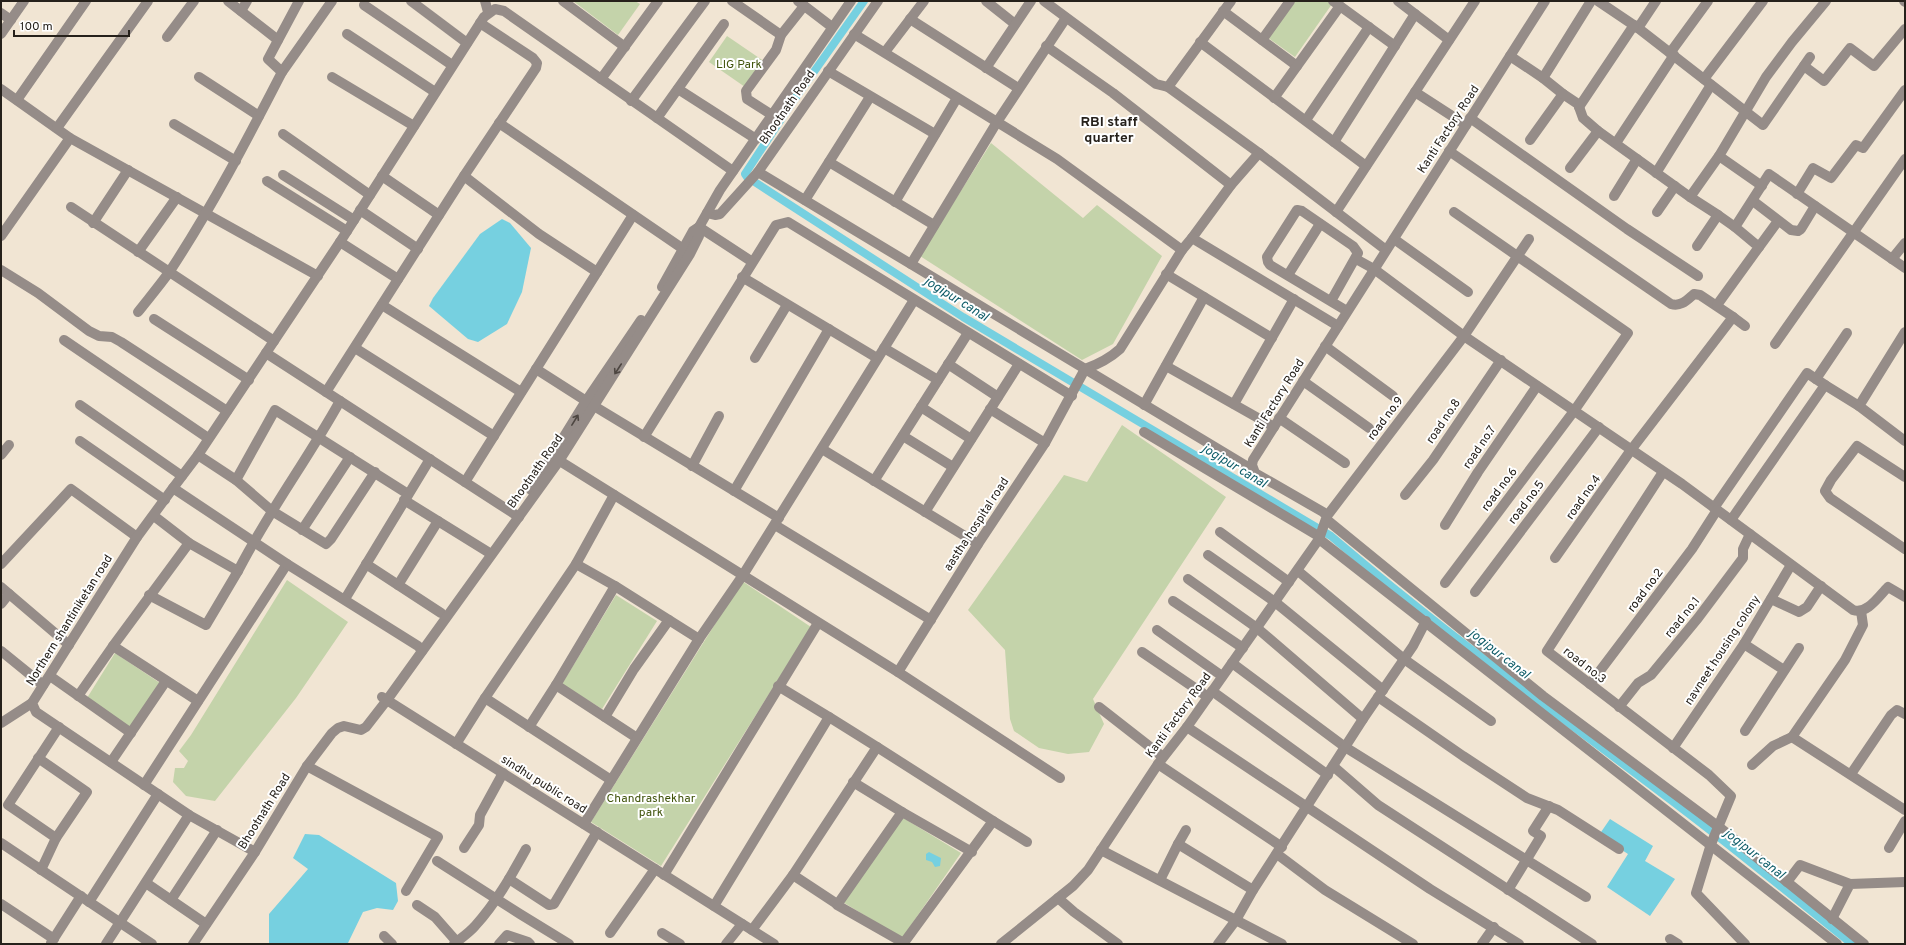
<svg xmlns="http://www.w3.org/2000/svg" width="1906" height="945" viewBox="0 0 1906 945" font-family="Overpass,sans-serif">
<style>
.green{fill:#c4d3aa}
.water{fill:#76d0e0}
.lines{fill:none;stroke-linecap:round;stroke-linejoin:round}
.canal{stroke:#76d0e0;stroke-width:8}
.minor{stroke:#958c88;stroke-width:10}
.oneway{stroke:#4d4641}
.labels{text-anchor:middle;stroke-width:4;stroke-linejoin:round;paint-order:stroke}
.park-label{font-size:12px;fill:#41540c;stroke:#fff}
.street-label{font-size:12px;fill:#26211b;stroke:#fff}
.water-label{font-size:13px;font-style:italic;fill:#0e5c68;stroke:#fff}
.quarter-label{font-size:14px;font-weight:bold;fill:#26211b;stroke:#fff}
</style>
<rect width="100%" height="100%" fill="#f1e5d3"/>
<g class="green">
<path d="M573,1H635L640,4L618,35Z"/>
<path d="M1292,1H1327L1332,4L1295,57L1267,37Z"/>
<path d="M727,36L765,62L745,87L709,62Z"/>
<path d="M991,143L1083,218L1097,205L1162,256L1113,344L1082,360L920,256Z"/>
<path d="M1122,425L1226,497L1093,699L1104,724L1089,752L1068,754L1039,748L1014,731L1010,719L1005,650L968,610L1064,475L1087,482Z"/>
<path d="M287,580L348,622L296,698L215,801L186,796L173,782L175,768H184L188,761L179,751L191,735Z"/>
<path d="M742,581L811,627L661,866L591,822Z"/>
<path d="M616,595L657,621L602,709L562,684Z"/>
<path d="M115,653L160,683L129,728L87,698Z"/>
<path d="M900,816L961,853L902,938L841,901Z"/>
</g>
<g class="water">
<path d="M502,219L510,223L531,248L522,292L507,324L478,342L468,339L429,306L433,298L480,234Z"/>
<path d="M1610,819L1653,846L1645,861L1675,879L1650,916L1607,887L1628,854L1599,835Z"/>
<path d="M305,834L319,835L396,883L398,901L393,910L377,908L363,912L348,943L349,944L269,943V914L308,869L293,858Z"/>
<path d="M929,852L941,858L940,866L935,867L932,862L926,860V854Z"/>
</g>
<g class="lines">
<path class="canal" d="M864,1L789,107L745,174L747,177L963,317L1331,536C1443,632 1563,718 1680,807C1738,851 1795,898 1852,944"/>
<g class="minor">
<path d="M228,1L278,40"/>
<path d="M411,1L467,43"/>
<path d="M485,1L488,12"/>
<path d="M563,1L625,47"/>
<path d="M732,1L781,35"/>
<path d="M798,1L832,27"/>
<path d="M986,1L1015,24"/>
<path d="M1044,1L1156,84L1168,87L1259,153L1386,250"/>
<path d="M1333,1L1395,46"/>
<path d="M1398,1L1449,40"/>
<path d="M1598,1L1638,28L1763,125L1810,57"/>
<path d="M1904,1L1905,2"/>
<path d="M364,5L452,65"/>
<path d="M241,11L247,1"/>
<path d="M1223,11L1297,66"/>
<path d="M1,13L11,20"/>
<path d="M910,19L1018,88"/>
<path d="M1638,28L1656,1"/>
<path d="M1,34L24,1"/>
<path d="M347,34L435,92"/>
<path d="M854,34L1057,159L1182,250"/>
<path d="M167,37L194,1"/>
<path d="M1262,40L1290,1"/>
<path d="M1200,42L1366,166"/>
<path d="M1046,46L1113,93L1231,185"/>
<path d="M885,52L924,1"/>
<path d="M1670,53L1708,1"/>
<path d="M1510,56L1543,78L1563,94L1530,140"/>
<path d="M1804,66L1824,81L1850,48L1874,66L1905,29"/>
<path d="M986,68L1031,1"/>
<path d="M828,71L935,134"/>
<path d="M282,72L332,1"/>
<path d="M199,77L259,116"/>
<path d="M332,77L414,126"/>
<path d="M1543,78L1591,1"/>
<path d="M601,79L658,1"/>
<path d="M1704,79L1763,1"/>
<path d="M1168,87L1231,1"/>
<path d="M1,89L70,138L318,276"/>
<path d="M678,89L756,139"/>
<path d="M1415,92L1466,125"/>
<path d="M1563,94L1578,104L1583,118L1598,131L1690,197L1718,215L1697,246"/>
<path d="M1274,98L1340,6"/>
<path d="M17,100L86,1"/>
<path d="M631,101L705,1"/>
<path d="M1579,107L1634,25"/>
<path d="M772,115L747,99L746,91L776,50L781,35L804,6"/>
<path d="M657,118L724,24"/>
<path d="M1470,118L1627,229L1698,276"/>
<path d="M1306,120L1369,27"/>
<path d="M499,123L689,253"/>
<path d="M174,124L236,161"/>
<path d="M57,128L148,1"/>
<path d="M283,134L370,195"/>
<path d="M1334,142L1415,14"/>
<path d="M1616,143L1674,55"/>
<path d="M1449,151L1671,304C1681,307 1687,300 1694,294L1700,295L1733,317"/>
<path d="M1719,156L1762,186"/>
<path d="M829,162L934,225"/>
<path d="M1570,168L1598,131"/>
<path d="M758,172L1253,470"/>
<path d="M1656,173L1711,85"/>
<path d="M283,175L354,220"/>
<path d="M382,176L439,215"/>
<path d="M464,176L539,234L597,272"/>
<path d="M267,181L347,231"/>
<path d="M1797,194L1813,168L1831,178L1856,145L1863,148L1905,90"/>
<path d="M1614,196L1637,159"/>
<path d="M1690,197L1719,156L1766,77L1792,42L1826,1"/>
<path d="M805,200L870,97"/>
<path d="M1753,201L1791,230L1798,231L1801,229L1815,206"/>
<path d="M895,202L957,98"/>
<path d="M71,207L274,341"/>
<path d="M360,210L418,249"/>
<path d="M1336,212L1475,1"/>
<path d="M1657,212L1675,186"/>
<path d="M707,213L715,215L720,214L758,172L878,1"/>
<path d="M1718,215L1735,227"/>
<path d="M93,223L128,170"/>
<path d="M699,227L751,261"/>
<path d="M1,236L70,138"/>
<path d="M1192,238L1231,185L1259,153"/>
<path d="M1394,239L1468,292"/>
<path d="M340,242L398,279"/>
<path d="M1759,247L1778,221"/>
<path d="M138,252L177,197"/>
<path d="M1356,259L1374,269L1464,336L1682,484L1853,610C1867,615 1879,596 1888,587L1905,597"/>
<path d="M1892,259L1905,243"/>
<path d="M911,264L997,122L1066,18"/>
<path d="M1,270L38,293L89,331L99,336L112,337L121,342L227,411"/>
<path d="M1166,274L1272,338"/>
<path d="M1288,275L1320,224"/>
<path d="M742,277L877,358"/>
<path d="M662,287L693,231L699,227L720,190L851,1"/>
<path d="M1331,301L1358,253L1353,246L1302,211L1297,210L1267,257L1268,262L1270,265L1347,311"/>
<path d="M382,305L521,392"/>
<path d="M1717,305L1759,247L1735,227L1769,174L1905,268"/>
<path d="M138,312C149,298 160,285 170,271C212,207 247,140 282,72L268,59L299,1"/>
<path d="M154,319L249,380"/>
<path d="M1905,332L1859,406L1905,441"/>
<path d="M64,340L208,438"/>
<path d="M1775,344L1905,159"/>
<path d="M1325,346L1393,396"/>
<path d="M355,348L494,436"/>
<path d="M884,348L938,380"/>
<path d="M266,353L519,517"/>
<path d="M755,358L787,305"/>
<path d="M948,364L998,397"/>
<path d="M1166,366L1274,427"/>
<path d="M536,369L594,406L779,518"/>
<path d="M1816,379L1847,333"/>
<path d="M1303,381L1369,428"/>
<path d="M326,392L464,176L536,68L537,63L533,58L480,23"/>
<path d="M1234,404L1294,299"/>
<path d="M80,405L182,476"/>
<path d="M1144,405L1204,297"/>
<path d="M921,407L971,439"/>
<path d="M990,409L1045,443"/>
<path d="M1279,418L1345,463"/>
<path d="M1144,432L1320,537"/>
<path d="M903,436L953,467"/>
<path d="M644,437L776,225L788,222L1072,396"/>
<path d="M80,441L165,500"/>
<path d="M822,449L978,544"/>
<path d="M1,455L9,445"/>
<path d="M555,458L898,672L1060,778"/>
<path d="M692,466L719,416"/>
<path d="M1663,472L1547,651L1709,775L1731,796L1711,844L1696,893L1745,944"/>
<path d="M1905,477L1857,446L1831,480L1825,491L1830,498L1905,549"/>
<path d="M236,480L272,511L326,544L331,539L375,472"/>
<path d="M874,481L968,333"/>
<path d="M465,482L633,215"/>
<path d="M173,488L198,455"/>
<path d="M531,490L586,401L641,320"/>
<path d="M734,491L829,329"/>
<path d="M408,494L275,410L236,480L198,455L340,242L484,17L495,9L504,11L733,171"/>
<path d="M1405,495L1433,460L1501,360"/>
<path d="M404,500L488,552"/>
<path d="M1714,508L1807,373L1825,385"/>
<path d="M925,512L1019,364"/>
<path d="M154,516L189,543"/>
<path d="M1327,516L1464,336L1529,239"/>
<path d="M1327,520L1543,696L1719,827L1864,944"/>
<path d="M1731,520L1825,385L1859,406"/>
<path d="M775,525L931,620"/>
<path d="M1445,525L1478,472L1537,386"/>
<path d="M302,530L350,457"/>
<path d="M1220,532L1289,582"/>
<path d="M1319,539L1837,944"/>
<path d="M1208,555L1275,602L1383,690"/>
<path d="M1555,558L1631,450L1733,317L1745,326"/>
<path d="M1,564L71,489L137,537"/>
<path d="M366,564L441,613"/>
<path d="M576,564L615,586"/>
<path d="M1298,571L1404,659L1491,721"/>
<path d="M1188,579L1257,628L1363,719"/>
<path d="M1445,583L1574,411L1628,333L1454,212"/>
<path d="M398,585L438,521"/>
<path d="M1,587L69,645"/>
<path d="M1475,592L1599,427"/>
<path d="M149,595L206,625L238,571"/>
<path d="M345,599L430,459"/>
<path d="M1771,599L1799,612L1807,607L1821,586"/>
<path d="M1173,601L1243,648"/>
<path d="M1,604L9,594"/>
<path d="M1861,611L1863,625L1845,660L1792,737L1905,810"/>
<path d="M1157,630L1222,676"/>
<path d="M1744,644L1784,670"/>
<path d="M1,651L43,685"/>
<path d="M1142,652L1208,697"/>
<path d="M1232,663L1345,747L1586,897"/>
<path d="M898,672L978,544L1045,443L1085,369C1099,364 1109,359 1120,349L1182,250L1192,238L1338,326"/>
<path d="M50,676L131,733"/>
<path d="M1590,684L1692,549L1717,510"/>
<path d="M778,686L829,717"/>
<path d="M1212,691L1328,775"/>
<path d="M78,696L113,646"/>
<path d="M382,697L774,944"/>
<path d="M1378,697L1463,756L1527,798L1558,810L1619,849"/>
<path d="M485,698L611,780"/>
<path d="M198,701L113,646L189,543L238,571C268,512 308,459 340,401"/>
<path d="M1099,707L1163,757"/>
<path d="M1619,707L1638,683L1651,675L1698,618L1743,558V549L1750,534"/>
<path d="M605,717L634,669L669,620"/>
<path d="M1,723L32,703"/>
<path d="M529,727L556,685"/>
<path d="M1187,727L1430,889L1519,944"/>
<path d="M1745,731L1799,648"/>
<path d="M637,738L556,685L615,586L699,639"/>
<path d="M456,744L485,698L576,564L614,495"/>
<path d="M877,747L993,821L903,944"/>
<path d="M1673,748L1744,644L1791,565"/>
<path d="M38,758L87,792L56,838"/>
<path d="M111,762L166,681"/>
<path d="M1158,764L1282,847"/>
<path d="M1752,765L1773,746L1792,737"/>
<path d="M307,766L438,837L406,891"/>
<path d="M1333,766L1378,805L1592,944"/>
<path d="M1851,774L1891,715L1897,710L1905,714"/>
<path d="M853,782L902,812L837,905L904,943"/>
<path d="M144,785L287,564"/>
<path d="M902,812L972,852"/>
<path d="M993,821L1027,842"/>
<path d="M584,824L699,639L743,575L914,300"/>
<path d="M1,843L152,944"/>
<path d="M1178,844L1186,830"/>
<path d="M464,848L479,825L480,815L503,773"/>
<path d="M1889,848L1905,821"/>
<path d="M1101,850L1282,944"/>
<path d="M255,852L189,815L36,712L32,703L137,537L173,488L287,564L418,646L422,651"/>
<path d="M1277,854L1325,890L1413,944"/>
<path d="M437,861L520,914L569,944"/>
<path d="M41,870L56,838L8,805L59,727"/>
<path d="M664,875L818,623"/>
<path d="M793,875L837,904"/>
<path d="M509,879L549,905L554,904L597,832"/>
<path d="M1160,880L1178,844L1253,890"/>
<path d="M1787,882L1800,865L1850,884"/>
<path d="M146,883L206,924"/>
<path d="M1508,890L1541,836L1533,831L1549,806"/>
<path d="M1058,898L1074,912L1118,944"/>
<path d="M171,900L217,830"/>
<path d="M89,902L158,794"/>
<path d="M1,904L54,939"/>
<path d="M417,905L435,917L457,942"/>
<path d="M714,906L829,717L877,747L793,875L752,930"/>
<path d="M1832,919L1850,884L1905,882"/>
<path d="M610,933L655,869"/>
<path d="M662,933L680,944"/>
<path d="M384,936L392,944"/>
<path d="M1670,939L1678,944"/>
<path d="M51,943L81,896"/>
<path d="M106,944L189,815"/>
<path d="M193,944L255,852L307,766L332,733L338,728L344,726L361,730L366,727L387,700L559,461L690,254L699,236V227"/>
<path d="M454,944C461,938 469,933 475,926C496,903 511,876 526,849"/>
<path d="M499,944L507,935L528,942L530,944"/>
<path d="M726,944L742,924"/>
<path d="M1001,944L1073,886L1088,870L1158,764L1187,727L1319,539L1327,516L1323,512L1255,473L1252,465L1253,460L1545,1"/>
<path d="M1218,944L1236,920L1253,890L1363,719L1413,646L1426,621"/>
<path d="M1482,944L1494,927"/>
</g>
</g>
<defs><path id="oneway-shaft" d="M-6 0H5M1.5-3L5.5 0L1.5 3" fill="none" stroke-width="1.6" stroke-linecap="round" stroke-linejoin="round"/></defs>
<g class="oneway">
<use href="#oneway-shaft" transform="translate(618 369) rotate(123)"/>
<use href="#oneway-shaft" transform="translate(575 420) rotate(-58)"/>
</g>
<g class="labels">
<g class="park-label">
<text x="739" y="68">LIG Park</text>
<text x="651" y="802">Chandrashekhar<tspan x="651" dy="14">park</tspan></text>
</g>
<g class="street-label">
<text transform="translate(787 107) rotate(-55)" y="4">Bhootnath Road</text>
<text transform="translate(1448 129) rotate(-57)" y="4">Kanti Factory Road</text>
<text transform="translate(1274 403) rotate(-58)" y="4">Kanti Factory Road</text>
<text transform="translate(1385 418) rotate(-53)" y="4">road no.9</text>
<text transform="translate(1443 421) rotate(-56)" y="4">road no.8</text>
<text transform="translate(1479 447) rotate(-56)" y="4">road no.7</text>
<text transform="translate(535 471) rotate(-55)" y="4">Bhootnath Road</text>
<text transform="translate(1499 489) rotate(-53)" y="4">road no.6</text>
<text transform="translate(1583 497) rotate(-55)" y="4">road no.4</text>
<text transform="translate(1526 502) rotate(-53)" y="4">road no.5</text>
<text transform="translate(976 524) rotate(-57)" y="4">aastha hospital road</text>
<text transform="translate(1645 590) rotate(-53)" y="4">road no.2</text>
<text transform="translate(1682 617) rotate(-51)" y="4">road no.1</text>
<text transform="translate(69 620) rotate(-58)" y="4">Northern shantiniketan road</text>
<text transform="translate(1722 650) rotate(-57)" y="4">navneet housing colony</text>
<text transform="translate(1585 665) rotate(38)" y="4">road no.3</text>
<text transform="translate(1178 715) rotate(-54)" y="4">Kanti Factory Road</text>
<text transform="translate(544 784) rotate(32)" y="4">sindhu public road</text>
<text transform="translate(264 811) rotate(-58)" y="4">Bhootnath Road</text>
</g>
<g class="water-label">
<text transform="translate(957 298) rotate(32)" y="5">jogipur canal</text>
<text transform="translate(1235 465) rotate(31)" y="5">jogipur canal</text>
<text transform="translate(1500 653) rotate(38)" y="5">jogipur canal</text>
<text transform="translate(1755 853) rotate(38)" y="5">jogipur canal</text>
</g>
<g class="quarter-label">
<text x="1109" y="126">RBI staff<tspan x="1109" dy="16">quarter</tspan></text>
</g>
</g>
<rect width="1906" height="945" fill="none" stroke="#26211b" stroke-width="4"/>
<path d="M14 30v6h115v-6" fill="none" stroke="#26211b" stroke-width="2"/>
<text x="20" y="30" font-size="12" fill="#26211b" stroke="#ffffff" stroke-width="3" paint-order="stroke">100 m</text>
</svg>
